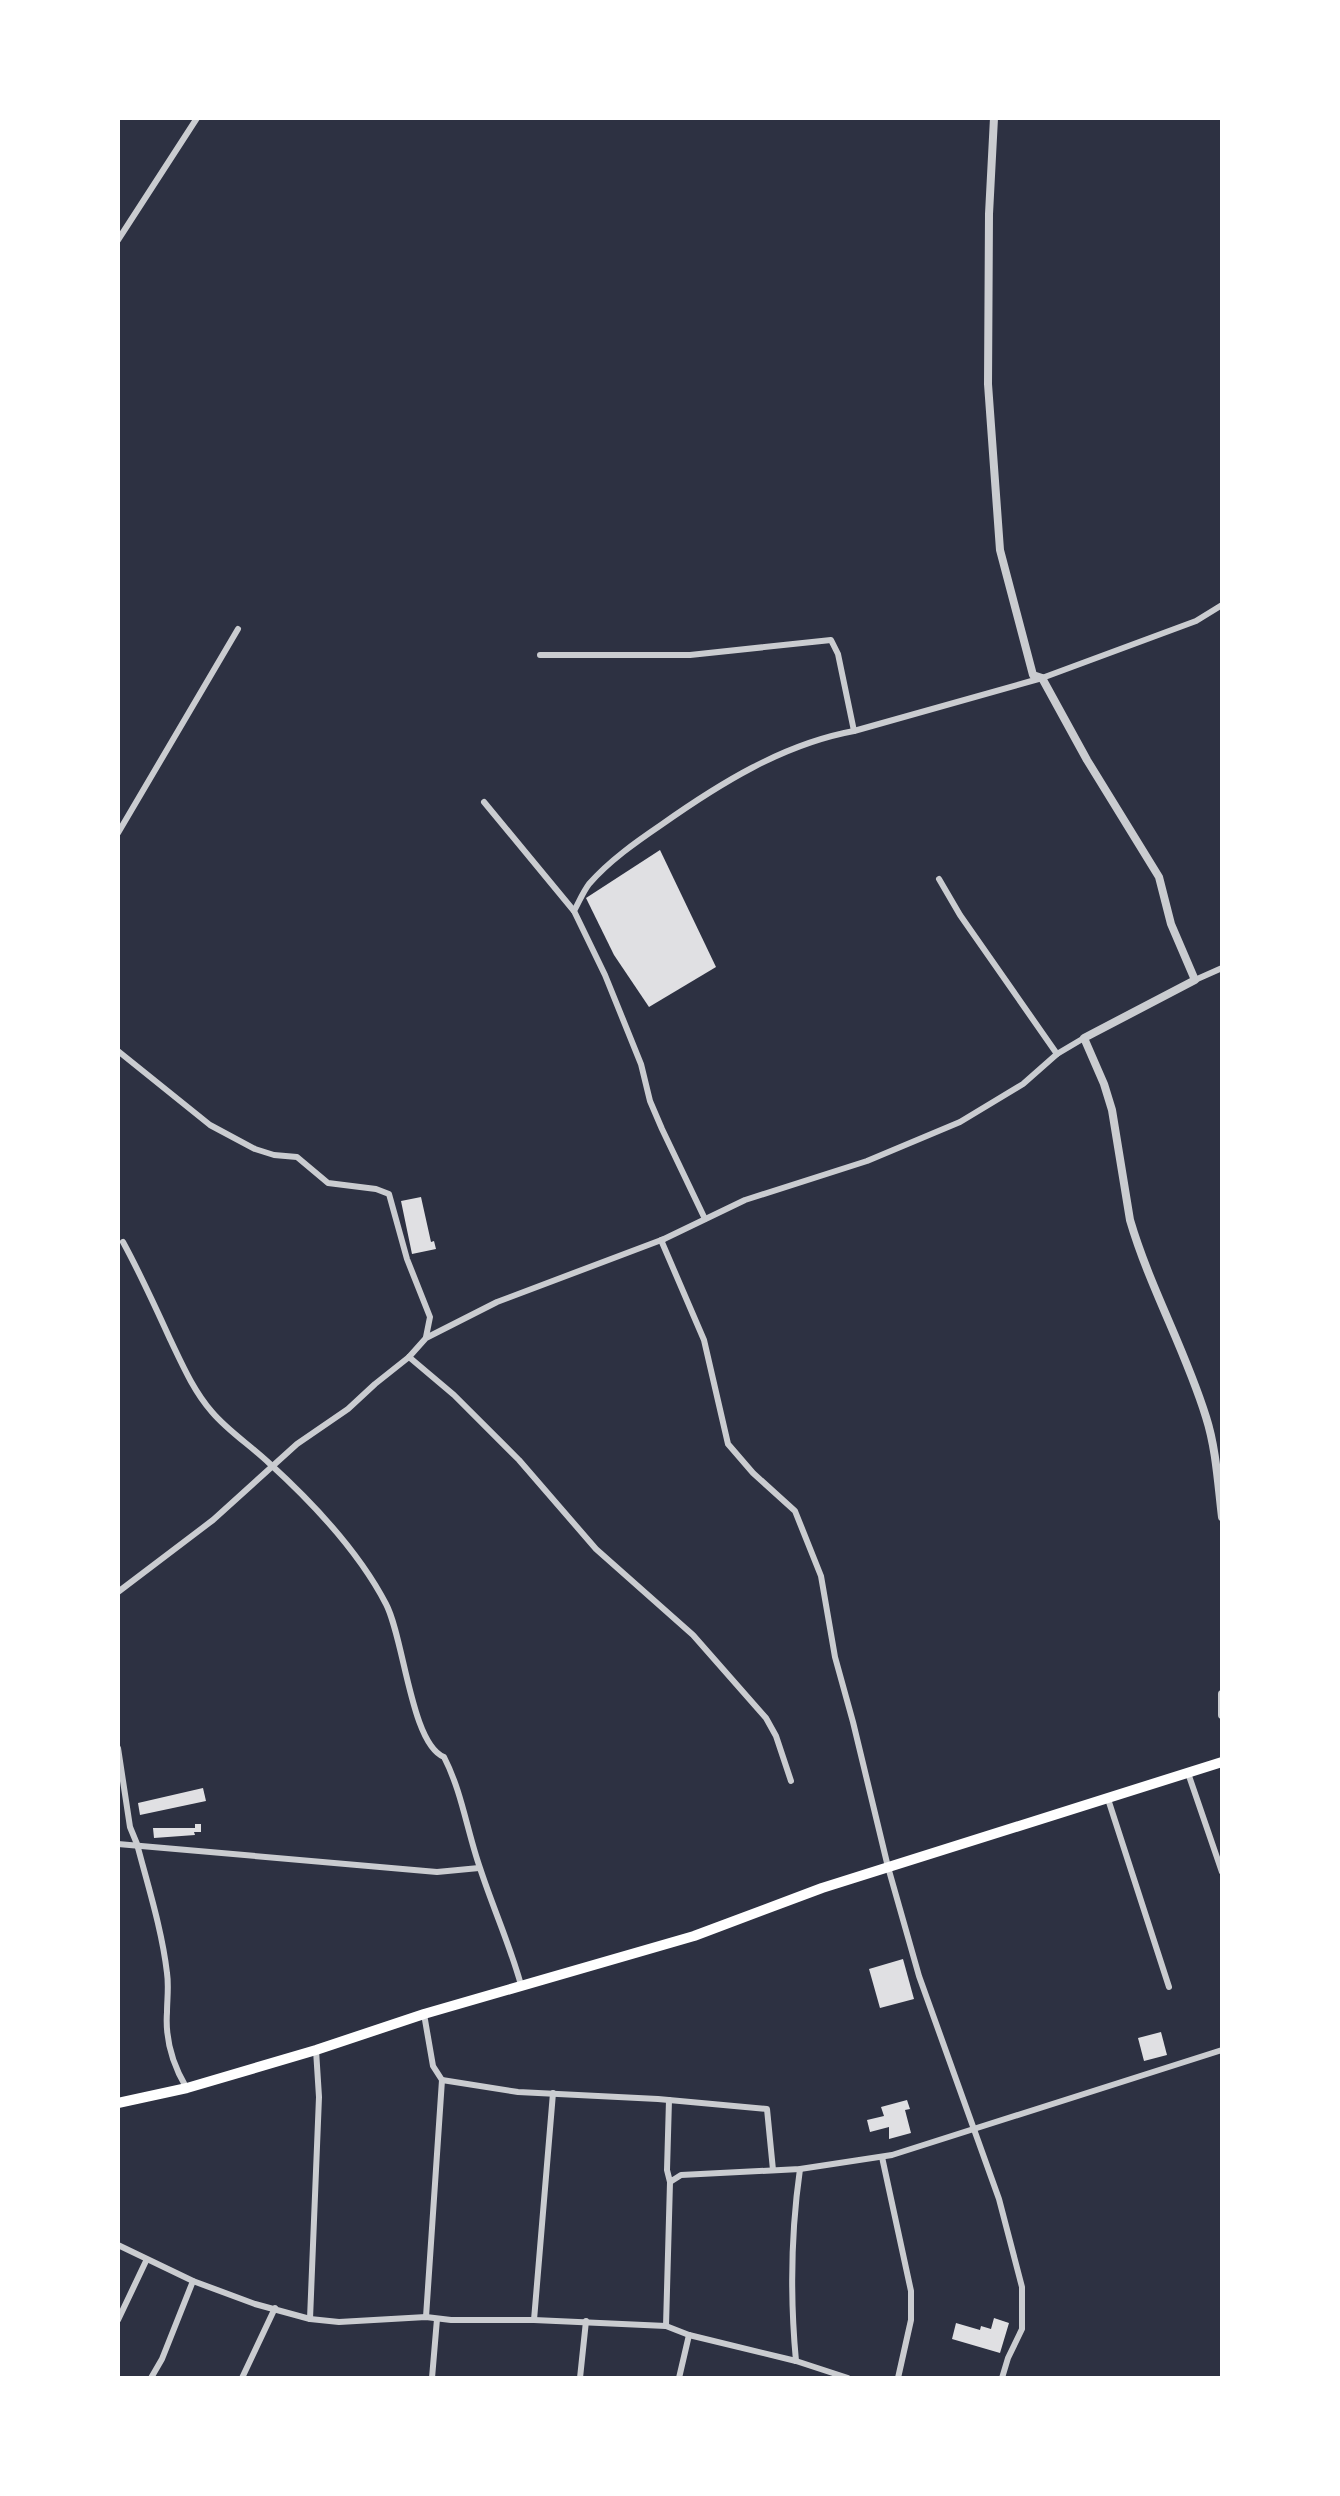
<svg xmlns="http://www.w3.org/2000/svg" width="1340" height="2496" viewBox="0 0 1340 2496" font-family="Spectral,serif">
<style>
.building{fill:#e0e0e3}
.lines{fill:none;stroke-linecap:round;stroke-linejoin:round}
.minor{stroke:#caccd0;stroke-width:6}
.tertiary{stroke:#caccd0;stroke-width:8}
.trunk{stroke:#fff;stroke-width:10}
</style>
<rect width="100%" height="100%" fill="#2d3142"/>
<g class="building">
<path d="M660,850L716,967L649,1007L614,955L586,898Z"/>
<path d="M421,1197L431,1242L434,1241L436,1249L412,1254L401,1201Z"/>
<path d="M203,1788L206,1801L140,1815L138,1803Z"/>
<path d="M195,1824H201V1832H194L195,1835L154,1838L153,1828H195Z"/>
<path d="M903,1959L914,1999L880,2008L869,1969Z"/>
<path d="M1161,2032L1167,2055L1144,2061L1138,2038Z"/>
<path d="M907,2100L910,2109L905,2110L911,2133L889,2139V2127L870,2132L867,2120L884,2116L881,2107Z"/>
<path d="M994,2318L1009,2323L1000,2353L952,2339L956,2323L980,2330L981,2326L991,2329Z"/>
</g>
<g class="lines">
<g class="minor">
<path d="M118,240L197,118"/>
<path d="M540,655H690L831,640L838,654L854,731"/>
<path d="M484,802L574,911L605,975L641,1064L650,1101L662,1129L705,1219"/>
<path d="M118,833L238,629"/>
<path d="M939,879L960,915L1057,1054"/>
<path d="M574,911C579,902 583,892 589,884C609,861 636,842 661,825C719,784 783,744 854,731L1042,678L1196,621L1222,605"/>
<path d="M1195,980L1222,968"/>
<path d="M118,1051L210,1125L255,1149L274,1155L297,1157L328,1183L376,1189L389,1194L407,1259L430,1317L426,1337"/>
<path d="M664,1239L661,1240L704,1340L728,1444L753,1473L795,1511L821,1576L835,1657L853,1722L888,1867L919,1976L999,2199L1022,2287V2329L1008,2358L1002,2378"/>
<path d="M123,1242C140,1273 155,1306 170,1339C182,1364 193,1390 212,1412C228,1431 250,1445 269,1463C313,1503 358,1550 386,1604C404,1638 411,1744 444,1757C462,1792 467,1831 480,1868C493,1908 510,1945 521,1985"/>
<path d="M409,1357L454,1395L519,1460L596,1549L693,1635L766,1718L776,1736L791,1781"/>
<path d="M118,1592L213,1520L297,1444L348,1409L375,1384L409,1357L426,1338L497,1302L664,1239L745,1200L867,1161L960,1122L1023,1084L1057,1054L1084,1038"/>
<path d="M118,1748L130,1827L137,1844C148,1886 162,1930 167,1973C169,1986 167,2000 167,2012C165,2039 173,2065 186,2087"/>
<path d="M1188,1773L1222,1872"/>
<path d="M1108,1799L1169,1987"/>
<path d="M118,1844L437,1872L479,1868"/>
<path d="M424,2014L433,2066L442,2080L518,2092L658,2099L767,2109L773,2170"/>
<path d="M669,2100L667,2170L670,2182"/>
<path d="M882,2157L911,2291V2320L898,2378"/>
<path d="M118,2245L193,2281L255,2304L310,2319L339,2322L426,2317L451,2320H534L666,2326L689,2335L796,2361L848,2378"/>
<path d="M426,2317L442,2080"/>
<path d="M310,2319L319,2097L316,2050"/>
<path d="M118,2320L146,2261"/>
<path d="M534,2320L553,2093"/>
<path d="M666,2326L670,2182L681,2175L800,2169L892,2155L1222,2050"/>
<path d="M796,2361C790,2297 791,2232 800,2169"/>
<path d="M151,2378L162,2359L193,2281"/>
<path d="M242,2378L275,2308"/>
<path d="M432,2378L437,2319"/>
<path d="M580,2378L586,2321"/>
<path d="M679,2378L689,2335"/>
</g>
<g class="tertiary">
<path d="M994,118L989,214L988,384L1000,550L1033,675L1042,678L1087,760L1159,877L1171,924L1195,980L1084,1038L1104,1084L1112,1110L1130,1220C1150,1288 1185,1349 1206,1417C1216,1448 1218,1484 1222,1517"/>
<path d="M1222,1694V1715"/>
</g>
<path class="trunk" d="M118,2103L187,2088L316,2050L424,2014L694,1936L822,1888L1222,1762"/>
</g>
<rect width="1340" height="2496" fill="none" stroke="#ffffff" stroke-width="240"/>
</svg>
